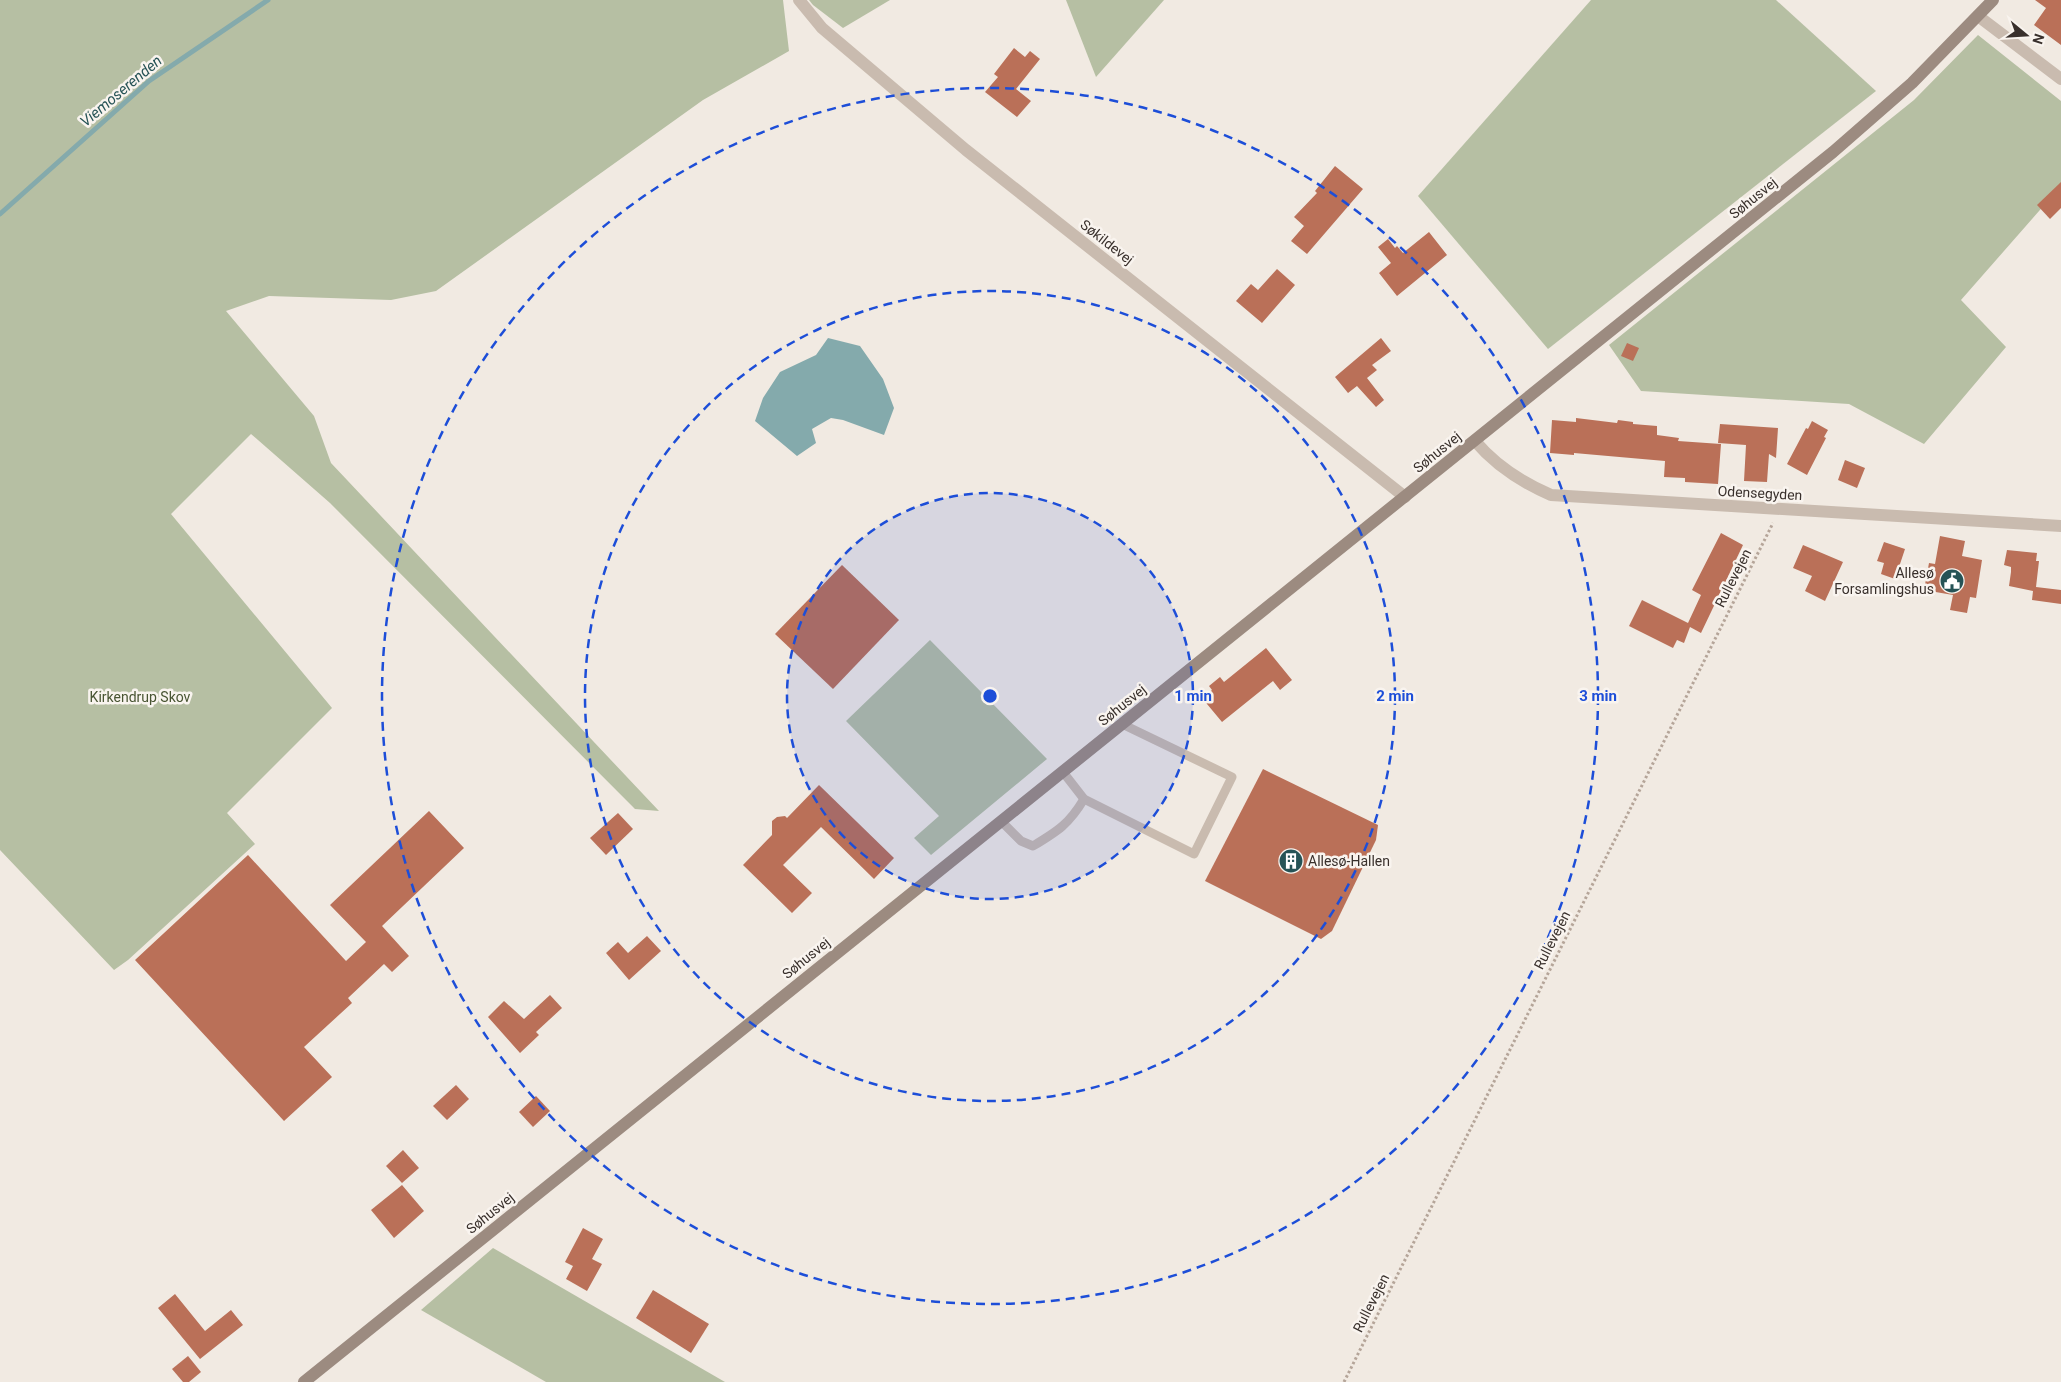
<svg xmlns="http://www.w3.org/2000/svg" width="2061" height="1382" viewBox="0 0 2061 1382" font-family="Roboto,sans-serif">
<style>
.green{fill:#b6bfa3}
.water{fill:#84aaac}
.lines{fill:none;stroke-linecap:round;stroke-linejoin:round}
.stream{stroke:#84aaac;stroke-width:5}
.building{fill:#ba7058}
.path{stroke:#b5a599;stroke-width:3;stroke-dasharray:2.5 2.5;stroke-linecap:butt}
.lane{stroke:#c9bbaf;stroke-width:9}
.street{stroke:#c9bbaf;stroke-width:12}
.secondary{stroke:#9c8b80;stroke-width:12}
.ring{fill:none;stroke:#1d4ed8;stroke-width:2.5;stroke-dasharray:9 6}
.labels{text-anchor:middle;stroke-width:5;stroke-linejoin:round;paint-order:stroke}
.street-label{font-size:14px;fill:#39302c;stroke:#f9f4ef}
.poi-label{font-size:14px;fill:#39302c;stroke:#f9f4ef;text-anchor:end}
.park-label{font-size:14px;fill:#485432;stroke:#f9f4ef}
.water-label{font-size:15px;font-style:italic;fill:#265356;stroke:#f9f4ef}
.centre{fill:#1d4ed8;stroke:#f9f4ef;stroke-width:2.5}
.ring-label{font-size:15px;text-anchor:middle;font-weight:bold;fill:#1d4ed8;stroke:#f9f4ef;stroke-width:5;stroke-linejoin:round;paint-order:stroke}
</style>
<rect width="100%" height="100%" fill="#f1eae2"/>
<g class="green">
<path d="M0,0H783L789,51L703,100L436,291L391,300L269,296L226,311L314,416L331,463L659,811L635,809L330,503L251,434L171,514L332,708L227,813L255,844L128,960L114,970L0,850Z"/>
<path d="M809,0H890L843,28L813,5Z"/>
<path d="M1066,0H1164L1096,77Z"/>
<path d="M1591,0H1776L1876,91L1548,349L1418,196Z"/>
<path d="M1978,35L2061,101V186L1961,300L2006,347L1924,444L1849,404L1641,391L1609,345L1914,100Z"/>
<path d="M930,640L1047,759L931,855L914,838L939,816L846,721Z"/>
<path d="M493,1248L725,1382H546L421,1310Z"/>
</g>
<path class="water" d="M828,338L860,346L883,379L894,408L884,435L843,420L831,418L812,429L816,443L797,456L755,421L763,398L780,372L816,355Z"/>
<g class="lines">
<path class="stream" d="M0,214L149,81L268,0"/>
</g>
<g class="building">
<path d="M2035,0H2061V45L2034,25L2046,8Z"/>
<path d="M1014,48L1025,57L1030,51L1040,59L1016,89L1031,101L1017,117L985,92L998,77L994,74Z"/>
<path d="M1335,166L1363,189L1307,254L1291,241L1304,226L1294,217L1317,193L1315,191Z"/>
<path d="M2061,182V208L2050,219L2037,205Z"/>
<path d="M1429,232L1447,255L1397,296L1379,273L1391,263L1378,247L1388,239L1395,248L1397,246L1403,253Z"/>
<path d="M1277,269L1295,285L1262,323L1236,301L1251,284L1258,290Z"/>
<path d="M1381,338L1391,351L1372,365L1377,370L1367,378L1384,400L1376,407L1357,386L1348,393L1335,377Z"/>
<path d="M1627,343L1639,348L1633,361L1621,356Z"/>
<path d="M1576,418L1617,423L1618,420L1633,422V424L1657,426V435L1679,438L1678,441L1721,444L1718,484L1685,482V478L1664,477L1665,461L1574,453V455L1550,453L1552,420L1576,422Z"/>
<path d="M1812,421L1828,430L1824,437L1826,438L1807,475L1787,464L1806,428L1808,429Z"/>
<path d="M1720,424L1778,428L1776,458L1769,454L1767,482L1744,481L1746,445L1718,443Z"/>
<path d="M1845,460L1865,468L1857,488L1838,480Z"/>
<path d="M1721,533L1743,545L1701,633L1690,627L1684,643L1677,640L1673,648L1629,626L1642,600L1688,623L1701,595L1692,590Z"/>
<path d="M1940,536L1965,541L1962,556L1982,560L1976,598L1970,597L1967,613L1950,610L1953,595L1924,590L1929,563L1935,564Z"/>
<path d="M1884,542L1905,549L1895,579L1881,574L1884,563L1877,561Z"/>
<path d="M1803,545L1843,562L1825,601L1805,591L1812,576L1793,568Z"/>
<path d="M2007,550L2037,553L2036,561H2039L2036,587L2061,590V604L2032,600L2033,591L2009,586L2011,572V567L2004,565Z"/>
<path d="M842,565L899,620L833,689L775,634Z"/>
<path d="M1266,648L1292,680L1280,690L1273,681L1222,722L1202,698L1212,690L1209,686L1220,677L1224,682Z"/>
<path d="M1263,769L1378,825L1376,840L1332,931L1321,939L1205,881Z"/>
<path d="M819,785L894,858L874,879L821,827L783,865L812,893L792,913L743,865L772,835V821L777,817L785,816L787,818Z"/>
<path d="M429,811L464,848L382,926L409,956L392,972L384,964L348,998L352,1003L304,1047L332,1077L284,1121L135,960L248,855L346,961L366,942L330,905Z"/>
<path d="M618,813L633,829L606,855L590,838Z"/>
<path d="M647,936L661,951L629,980L606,953L618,942L628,953Z"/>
<path d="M550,995L562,1008L536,1032L539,1035L520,1053L488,1017L504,1001L524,1019Z"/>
<path d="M456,1085L469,1099L447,1120L433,1106Z"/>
<path d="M536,1096L550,1111L533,1127L519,1112Z"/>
<path d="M403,1150L419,1168L402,1183L386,1166Z"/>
<path d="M402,1185L424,1211L394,1238L371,1210Z"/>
<path d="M583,1228L603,1239L592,1259L602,1264L587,1291L566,1279L573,1266L565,1262Z"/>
<path d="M653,1290L709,1324L691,1353L636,1318Z"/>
<path d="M175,1294L205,1331L231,1310L243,1325L200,1359L158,1308Z"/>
<path d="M188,1356L201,1372L189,1382H183L172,1369Z"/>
</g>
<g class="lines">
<path class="path" d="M1344,1382L1773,523"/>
<g class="lane">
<path d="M1063,772L1084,799L1194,854L1232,777L1122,724"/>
<path d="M1001,821L1021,841L1033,846C1058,831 1069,824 1084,799"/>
</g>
<g class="street">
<path d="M799,0L822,28L966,150L1405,497"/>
<path d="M1978,16L2061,79"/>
<path d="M1475,441C1496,466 1521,482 1551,495L2061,526"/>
</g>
<path class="secondary" d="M304,1382L1833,152L1912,83L1993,0"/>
</g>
<circle cx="990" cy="696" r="203" fill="#1d4ed8" fill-opacity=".12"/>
<g class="ring">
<circle cx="990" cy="696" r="203"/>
<circle cx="990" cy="696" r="405"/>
<circle cx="990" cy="696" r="608"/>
</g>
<defs>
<symbol id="civic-disc" viewBox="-11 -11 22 22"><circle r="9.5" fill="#265356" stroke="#f9f4ef"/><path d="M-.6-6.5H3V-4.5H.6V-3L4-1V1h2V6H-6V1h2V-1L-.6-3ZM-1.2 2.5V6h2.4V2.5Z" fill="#fff"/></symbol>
<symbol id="building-disc" viewBox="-11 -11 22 22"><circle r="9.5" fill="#265356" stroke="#f9f4ef"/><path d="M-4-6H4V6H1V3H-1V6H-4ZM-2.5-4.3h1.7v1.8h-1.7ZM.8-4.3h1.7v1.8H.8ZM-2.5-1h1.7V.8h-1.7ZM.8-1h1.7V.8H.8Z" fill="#fff"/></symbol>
</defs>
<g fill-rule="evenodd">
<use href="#civic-disc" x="1938" y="567" width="28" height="28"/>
<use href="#building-disc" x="1277" y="847" width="28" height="28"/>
</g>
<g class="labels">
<g class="street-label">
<text transform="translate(1753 198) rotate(-39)" y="5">Søhusvej</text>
<text transform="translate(1107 242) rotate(38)" y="5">Søkildevej</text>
<text transform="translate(1437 452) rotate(-39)" y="5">Søhusvej</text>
<text transform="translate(1760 493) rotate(3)" y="5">Odensegyden</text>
<text transform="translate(1733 578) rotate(-63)" y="5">Rullevejen</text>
<text transform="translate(1122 705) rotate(-39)" y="5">Søhusvej</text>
<text transform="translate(1552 940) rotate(-63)" y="5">Rullevejen</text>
<text transform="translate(806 958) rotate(-39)" y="5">Søhusvej</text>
<text transform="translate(490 1213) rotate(-39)" y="5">Søhusvej</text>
<text transform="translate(1371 1303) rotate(-63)" y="5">Rullevejen</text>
</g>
<g class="poi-label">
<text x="1934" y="578">Allesø<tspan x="1934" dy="16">Forsamlingshus</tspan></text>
<text x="1308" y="866" text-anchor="start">Allesø-Hallen</text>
</g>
<g class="park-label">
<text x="140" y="702">Kirkendrup Skov</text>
</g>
<g class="water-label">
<text transform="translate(121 91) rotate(-40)" y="5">Viemoserenden</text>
</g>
</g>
<circle cx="990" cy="696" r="8" class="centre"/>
<g class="ring-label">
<text x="1193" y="701">1 min</text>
<text x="1395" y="701">2 min</text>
<text x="1598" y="701">3 min</text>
</g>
<g transform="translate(2026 35) rotate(108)" stroke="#f9f4ef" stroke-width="4" paint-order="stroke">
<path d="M0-4L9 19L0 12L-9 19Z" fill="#39302c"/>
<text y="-8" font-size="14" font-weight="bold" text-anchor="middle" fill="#39302c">N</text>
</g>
</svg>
